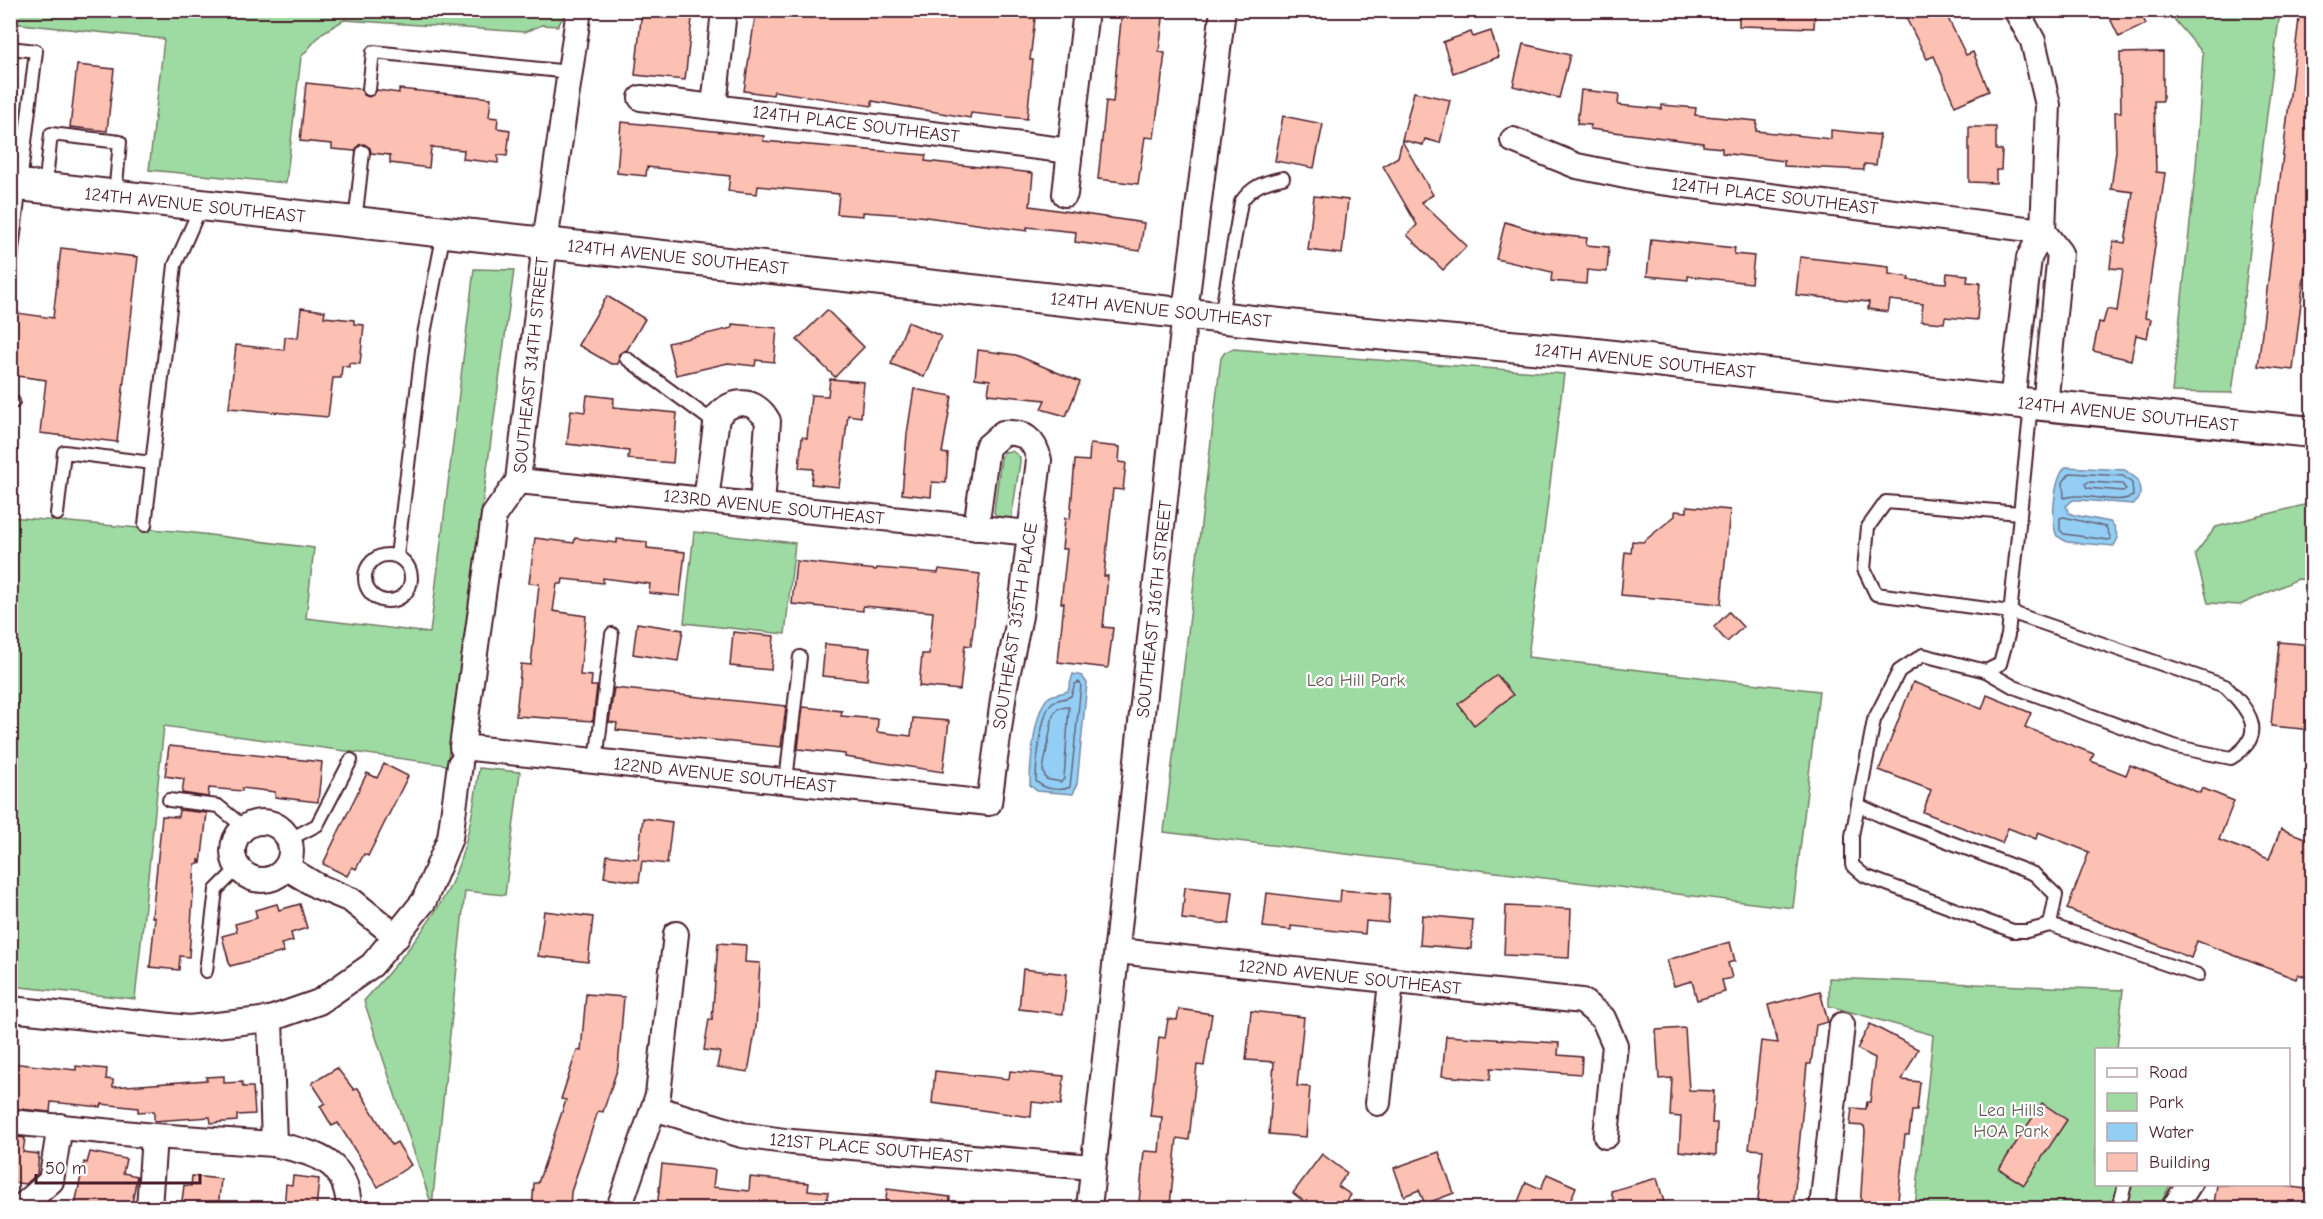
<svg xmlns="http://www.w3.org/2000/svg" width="2323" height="1219" viewBox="0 0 2323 1219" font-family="'Comic Neue',sans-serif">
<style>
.green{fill:#9edba3;stroke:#747d67;stroke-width:1.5}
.water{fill:#93cff4;stroke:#7689a4;stroke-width:1.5}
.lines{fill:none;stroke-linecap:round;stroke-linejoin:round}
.shore{stroke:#67657b;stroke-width:1.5}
.building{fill:#fcc1b3;stroke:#4a1f2b;stroke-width:1.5}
.service-casing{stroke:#4a1f2b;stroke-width:16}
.minor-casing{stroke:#4a1f2b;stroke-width:28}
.tertiary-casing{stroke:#4a1f2b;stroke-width:34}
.service{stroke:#fff;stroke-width:12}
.minor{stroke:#fff;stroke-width:24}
.tertiary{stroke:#fff;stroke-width:30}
.labels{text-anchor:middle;stroke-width:4.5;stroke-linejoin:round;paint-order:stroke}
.street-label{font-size:18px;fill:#4a1f2b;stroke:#fff}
.park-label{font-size:18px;fill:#63574f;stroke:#fff}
</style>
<rect width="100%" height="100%" fill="#fff"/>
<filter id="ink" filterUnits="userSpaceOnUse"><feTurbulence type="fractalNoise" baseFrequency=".0167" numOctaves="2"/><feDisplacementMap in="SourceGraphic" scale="12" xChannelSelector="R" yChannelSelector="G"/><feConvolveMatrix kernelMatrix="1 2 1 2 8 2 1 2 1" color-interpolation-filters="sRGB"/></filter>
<g filter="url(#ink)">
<g class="green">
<path d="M10,11H567L558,26L542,25L525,32L344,20L322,33L301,57L286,183L149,170L164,39L11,23Z"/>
<path d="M2167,11H2280L2232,393L2172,392L2196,167L2203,53Z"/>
<path d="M474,269L514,270L447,765L164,726L135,999L11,986V517L186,532L314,548L306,618L430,633Z"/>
<path d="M1233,349L1564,374L1528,657L1819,691L1793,908L1164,832L1221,358L1225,352Z"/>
<path d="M1012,451L1020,457V462L1011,520L997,518L994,512L1001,458L1004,452Z"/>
<path d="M2312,503V580L2298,579L2240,605L2208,603L2195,554L2216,527Z"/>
<path d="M694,532L795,543L785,634L684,623Z"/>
<path d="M479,768L520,772L505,895L465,891L432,1206L364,1001C394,967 425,932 447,892C465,858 475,805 479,768Z"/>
<path d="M1829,978L2123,990L2117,1049L2096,1050V1184L2170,1185L2158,1208H1915L1933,1035L1829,1006Z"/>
</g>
<g class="water">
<path d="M2066,467L2125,470L2138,480C2140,489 2143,500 2133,504L2080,500H2073L2066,506L2069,513L2074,515L2110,522L2114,526L2118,538L2114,546L2067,542L2057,536C2050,524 2054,476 2066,467Z"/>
<path d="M1073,674L1082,676L1087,683L1077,784L1073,794L1037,791L1030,785C1030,766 1034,708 1049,697C1054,693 1062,694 1068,691Z"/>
</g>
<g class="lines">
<g class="shore">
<path d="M2070,473L2123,476L2132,483L2133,496C2114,506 2085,491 2064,498L2063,482Z"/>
<path d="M2088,482L2122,484L2126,489L2123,491L2087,488L2085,484Z"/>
<path d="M2064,517L2106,527L2111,539L2108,540L2064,534L2060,530V518Z"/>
<path d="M1079,682L1081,685L1070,787C1061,792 1043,789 1036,781C1036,766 1041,710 1053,702C1057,699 1066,699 1071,696L1075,684Z"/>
<path d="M1069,707L1064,779L1061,782L1046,779L1043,770L1053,715L1058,708Z"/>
</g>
</g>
<g class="building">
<path d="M642,10H693L685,80L635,75Z"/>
<path d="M756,10H1036L1030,60H1033L1027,119L971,113L970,118L872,101V106L774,91L773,95L744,91Z"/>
<path d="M1122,10H1164L1159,52L1165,53L1154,138L1145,137L1138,184L1098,179L1106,101L1113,102Z"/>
<path d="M1739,10H1815L1814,28L1739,26Z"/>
<path d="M1902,10H1944L1966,55L1973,52L1989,91L1955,106L1934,56L1927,59Z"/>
<path d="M2106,10H2139L2146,24L2119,37Z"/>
<path d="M2300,10H2313V201L2293,370L2258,366Z"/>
<path d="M1491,31L1499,57L1453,73L1443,42L1471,32L1473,37Z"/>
<path d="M1523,44L1570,55L1559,98L1513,86Z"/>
<path d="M2163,52V101H2154L2156,172L2165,173L2145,318L2151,319L2147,338L2136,335L2131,360L2093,351L2099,322L2103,323L2107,309L2117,311L2123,269L2110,268L2113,241L2125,243L2133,192L2111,189L2116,151L2115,112H2121L2120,53Z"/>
<path d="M77,65L114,69L107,131L70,127Z"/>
<path d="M306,83L361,89L364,95L369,97L377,90L399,93V89L491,98L489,117L498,118L497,128L510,130L507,156L498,155V163L463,159L464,150L431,147L429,168L390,163V155L371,153L370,148L364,144L359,145L355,151L332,149V144L300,141Z"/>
<path d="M1581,90L1619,94L1618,105L1662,109V105L1696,108L1695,115L1757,121L1756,131L1831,139V130L1880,135L1876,165L1864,164V170L1784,166V161L1722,153V148L1703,146V143L1590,129L1591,125L1577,124Z"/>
<path d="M1414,92L1450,100L1440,143L1425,139L1423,145L1402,140Z"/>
<path d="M1283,116L1323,124L1314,168L1275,161Z"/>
<path d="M621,122L764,136L763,141L926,155L925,161L1033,173L1030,206L1144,223L1140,251L1075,242L1076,232L1027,227V231L919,216L863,212V216L837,214L839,194L758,186L757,194L728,191L730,176L647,167L646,176L617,173Z"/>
<path d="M1969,127H1996V150H2002L2001,170H1996V183L1969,182Z"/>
<path d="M1402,141L1433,195L1421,202L1467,246L1443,270L1407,235L1417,225L1383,166L1398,157Z"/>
<path d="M1314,196L1348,200L1342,254L1308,250Z"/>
<path d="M1505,222L1545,234L1587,238L1586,245L1609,247L1607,272L1587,270L1586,284L1551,281L1552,272L1496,259Z"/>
<path d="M1651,239L1735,248L1734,254L1754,256L1751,283L1688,276V280L1647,276Z"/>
<path d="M61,248L138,257L117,442L40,433L46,380L10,375V312L53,318Z"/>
<path d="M1800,257L1889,267V274L1909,277L1908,280L1946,283L1947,273L1968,275L1967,282L1980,283L1977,320L1945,317L1944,323L1921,321L1923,304L1890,300L1888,312L1868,309L1869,302L1796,295Z"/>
<path d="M607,296L645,319L627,350L619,354L618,364H611L578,345Z"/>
<path d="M301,308L325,311L324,317L354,320V324L364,325L360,364L349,363V367L342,366L341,378H333L328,417L229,408L236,345L284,350L285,337L298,338Z"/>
<path d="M827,310L864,347L835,377L797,340Z"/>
<path d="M908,322L941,336L924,377L891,364Z"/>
<path d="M732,324L777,328L774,362L756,360L755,366L728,363L676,375L668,343L732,328Z"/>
<path d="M978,350L1016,355L1080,382L1066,416L1041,409L1045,400L988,394L990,380L975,378Z"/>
<path d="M830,379L864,382L861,417L848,415L839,487L811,484L813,469L799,468L802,437L807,438L811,395L828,396Z"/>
<path d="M914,389L952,396L942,453L948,454L946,483L932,482L931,497L902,494L907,434Z"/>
<path d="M587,395L614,398L613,407L677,413L673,463L628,459L629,451L567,444L571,410L585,412Z"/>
<path d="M1090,444L1120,447L1119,462L1126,463L1123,490L1113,489L1104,576H1108L1103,627L1113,628L1108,668L1058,662L1064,603H1061L1067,549H1062L1065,518L1070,519L1075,460L1089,461Z"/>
<path d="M1687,506L1730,510L1721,604L1621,595L1625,552L1631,553L1632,541L1643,542L1675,516V511L1687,512Z"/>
<path d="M535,538L574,543L575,538L617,543V539L647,542V548L685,552L680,596L649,593L650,584L603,578V583L563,579L562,584H557L553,611L586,616L580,675L592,676L591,686H597L593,721L516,716L521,664L531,665L539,584L529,583Z"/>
<path d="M796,561L876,570L877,568L938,573L939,569L980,574L971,646L965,645L960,690L919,686L922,654H929L933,612L863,606V611L792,604Z"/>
<path d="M1729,612L1743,627L1727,642L1714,627Z"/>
<path d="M637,623L683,630L678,661L633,654Z"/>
<path d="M733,632L774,636L771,670L730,666Z"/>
<path d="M2279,642L2313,645V730L2271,726Z"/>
<path d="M825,644L870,648L867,680L822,676Z"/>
<path d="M1497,675L1513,695L1474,725L1458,704Z"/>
<path d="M1913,682L1982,709L1987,695L2031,713L2025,727L2094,754L2091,761L2126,775L2130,765L2200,793L2202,788L2234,801L2219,840L2269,859L2281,829L2313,841V980L2298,974L2296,979L2197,941L2191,958L2067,909L2089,852L2038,832L2036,839L2008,828L2002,843L1923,812L1931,790L1879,770Z"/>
<path d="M614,688L786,706L781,747L616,730L617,723L609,722Z"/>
<path d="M803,707L842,711L841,716L878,719L877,732L911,736L913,718L949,721L943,772L845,757V754L798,749Z"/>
<path d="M169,746L322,762L318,802L275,797V792L242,788V791L209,788L208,797L182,793L184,779L165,776Z"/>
<path d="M384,764L408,776L368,856L364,854L356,869L352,867L347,876L323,864L367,773L377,778Z"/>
<path d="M179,810L207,813L201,864L199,859V864H195L189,957L180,956L179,970L150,967L155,918L152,917L162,816L178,817Z"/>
<path d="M643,818L672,822L667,864L642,861L639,882L604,877L607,855L638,859Z"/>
<path d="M1185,887L1233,892L1229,924L1182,919Z"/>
<path d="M1341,890L1390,894L1388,923L1366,921L1365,934L1291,926V930L1263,927L1267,893L1340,902Z"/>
<path d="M277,904L279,910L300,904L307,928L291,933L293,941L281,944L284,952L230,966L222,936L237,932L235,924L257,918L255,910Z"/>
<path d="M1506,906L1571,909L1569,958L1504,955Z"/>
<path d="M544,911L593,917L588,962L538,956Z"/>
<path d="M1422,915L1473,920L1471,949L1420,945Z"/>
<path d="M1730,942L1735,961L1728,963L1732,978L1722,980L1725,992L1697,1000L1692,981L1674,986L1667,960Z"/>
<path d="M718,943L746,945L745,962L760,963L756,1027L748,1072L717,1067L720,1052L704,1050L709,1019L712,1020Z"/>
<path d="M1023,969L1067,974L1063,1014L1019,1009Z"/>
<path d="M1820,991L1828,1022L1816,1025L1811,1064H1807L1793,1209H1757L1763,1150L1749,1149L1761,1041L1778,1043L1768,1005Z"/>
<path d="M586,994L624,997L618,1067L603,1112L598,1111L571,1192L570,1209H532L534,1183H538L566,1100L561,1099L577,1050L581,1051Z"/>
<path d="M1179,1009L1212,1014L1204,1066L1197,1065L1189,1140L1177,1138L1170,1205L1139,1202L1144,1151L1159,1152L1162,1117L1150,1116L1159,1037L1165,1038L1168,1019L1177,1020Z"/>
<path d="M1251,1011L1304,1017L1297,1086L1310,1087L1306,1137L1269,1134L1274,1062L1246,1060Z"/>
<path d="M1870,1024L1918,1049L1902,1080L1920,1082L1917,1111H1912L1909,1135H1905L1897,1209H1860L1865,1131L1864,1126L1850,1125L1852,1108L1866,1109L1867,1102H1870L1875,1058L1857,1049Z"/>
<path d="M1685,1028L1689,1090L1714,1091L1712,1123H1717L1716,1155L1679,1151L1681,1117L1670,1116L1672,1078L1659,1079L1656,1030Z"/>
<path d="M1446,1036L1559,1043L1558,1055L1582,1057L1581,1074L1491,1068L1490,1080L1442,1076Z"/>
<path d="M10,1063L76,1070V1066L107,1069L106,1079L113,1080V1087L207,1080L206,1077L224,1076V1083L242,1082L243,1087H253L255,1114L237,1115V1121L211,1123L210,1117L154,1121V1111L138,1112V1108L102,1104L101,1107L51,1102L50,1112L10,1108Z"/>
<path d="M337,1068L354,1090L358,1088L392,1145L397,1142L411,1165L378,1187L338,1123L332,1126L320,1106L325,1103L312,1083Z"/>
<path d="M935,1071L1009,1079L1010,1071L1064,1076L1061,1105L1032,1102L1031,1117L932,1103Z"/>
<path d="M2042,1103L2067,1120L2024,1185L1999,1169Z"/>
<path d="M10,1136L25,1138L23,1152L39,1154L37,1174L26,1184L10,1182Z"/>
<path d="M90,1152L126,1159L123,1173L137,1176L131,1209H74L84,1162L87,1163Z"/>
<path d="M1439,1152L1454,1193L1425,1204L1419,1190L1404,1196L1394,1168Z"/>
<path d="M1322,1154L1347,1173L1338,1186L1351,1195L1341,1209H1314L1293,1193Z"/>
<path d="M662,1164L715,1170L713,1187L749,1191L750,1177L809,1183L808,1190L828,1192L826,1209H657Z"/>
<path d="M1547,1174L1576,1187L1567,1209H1515L1526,1182L1541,1189Z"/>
<path d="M192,1176L221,1179L218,1209H181L184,1185L191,1186Z"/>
<path d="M293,1176L319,1179L316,1209H284L286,1184L292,1185Z"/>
<path d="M1657,1178L1666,1209H1616L1611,1191Z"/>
<path d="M2217,1185H2278L2313,1190L2310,1209H2253L2232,1205L2231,1209H2213Z"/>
<path d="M887,1189L950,1197L949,1209H885Z"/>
</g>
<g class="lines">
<defs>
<g id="service">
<path d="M10,48L36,51L10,267"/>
<path d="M369,89L373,52L570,72"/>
<path d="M45,189L51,134L120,142L115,195"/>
<path d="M355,222L363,152"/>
<path d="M1221,316L1241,202C1252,186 1264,182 1283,178"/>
<path d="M626,358L716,424"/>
<path d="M10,402H13"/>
<path d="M2031,404L2008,635L2000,664L1986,671L1923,655L1899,671L1874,720L1852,836V865L1865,876L2013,931H2027L2050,925L2198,975"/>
<path d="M57,514L64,452L152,463"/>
<path d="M145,525L175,265L201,206"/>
<circle cx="388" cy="578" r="23"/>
<path d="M397,556L424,334L444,232"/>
<path d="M1986,671L2014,687L2177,747L2231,758C2270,734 2248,709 2225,686L2010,612L1876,594L1864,569L1868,527L1886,502L2020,513"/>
<path d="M596,761L612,634"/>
<path d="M786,781L800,657"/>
<path d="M169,800L218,806L245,828"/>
<path d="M1858,805L1886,818L2034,874L2056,895L2050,925"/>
<path d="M288,840L317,825L351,760"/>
<path d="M206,971L216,890L238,868"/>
<path d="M2119,1208L2125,1184"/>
</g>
<g id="minor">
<path d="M579,10L545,242L518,481L494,515L462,747L989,803L1005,685L1020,616L1039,460C1035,440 1024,431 1003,433L987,447L976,528"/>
<path d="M641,98L1070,151"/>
<path d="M714,107L724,10"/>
<path d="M1513,140L1577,166L1645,180L2043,231"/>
<path d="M1065,194L1086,10"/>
<path d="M2043,231L2060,253L2045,406"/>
<path d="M2012,402L2029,258L2043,231L2048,105L2033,41L2016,10"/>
<path d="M518,481L1030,533"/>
<path d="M706,500L717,417C733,397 756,399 768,421L762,506"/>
<circle cx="262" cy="851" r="29"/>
<path d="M286,867L317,886L351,900L397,937"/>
<path d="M1118,951L1582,1001L1603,1018L1615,1045L1606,1136"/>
<path d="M10,1009L189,1028L270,1019L319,1002L372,965L424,901L450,838L460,764"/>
<path d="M270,1019L274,1144C316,1154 347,1159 349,1208"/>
<path d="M1378,1103L1391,982"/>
<path d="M654,1108L742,1135L792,1142L1092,1167"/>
<path d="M10,1122L154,1136L274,1144"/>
<path d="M20,1208L51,1181L60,1126"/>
<path d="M149,1208L154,1136"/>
<path d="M619,1208L658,1095L676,934"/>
<path d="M1089,1208L1185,312L1223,10"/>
<path d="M1822,1208L1842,1025"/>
<path d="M2174,1208L2189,1184"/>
</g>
<path id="tertiary" d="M10,184L1344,331L1587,353L2012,402L2312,432"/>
</defs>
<use href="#service" class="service-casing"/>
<use href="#minor" class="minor-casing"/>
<use href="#tertiary" class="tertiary-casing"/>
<use href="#service" class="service"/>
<use href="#minor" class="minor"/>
<use href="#tertiary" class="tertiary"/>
</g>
</g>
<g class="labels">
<g class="street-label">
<text transform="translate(856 124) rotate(7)" y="6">124TH PLACE SOUTHEAST</text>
<text transform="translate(1775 196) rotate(7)" y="6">124TH PLACE SOUTHEAST</text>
<text transform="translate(195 205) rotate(6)" y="6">124TH AVENUE SOUTHEAST</text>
<text transform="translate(678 257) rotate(6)" y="6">124TH AVENUE SOUTHEAST</text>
<text transform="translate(1161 310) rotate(6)" y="6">124TH AVENUE SOUTHEAST</text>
<text transform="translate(1645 361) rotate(6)" y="6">124TH AVENUE SOUTHEAST</text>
<text transform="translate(531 365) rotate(-84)" y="6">SOUTHEAST 314TH STREET</text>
<text transform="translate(2128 414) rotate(6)" y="6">124TH AVENUE SOUTHEAST</text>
<text transform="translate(774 507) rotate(6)" y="6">123RD AVENUE SOUTHEAST</text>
<text transform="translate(1154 609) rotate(-84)" y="6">SOUTHEAST 316TH STREET</text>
<text transform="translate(1015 626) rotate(-81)" y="6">SOUTHEAST 315TH PLACE</text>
<text transform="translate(725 775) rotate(6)" y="6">122ND AVENUE SOUTHEAST</text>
<text transform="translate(1350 977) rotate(6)" y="6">122ND AVENUE SOUTHEAST</text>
<text transform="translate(871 1148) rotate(5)" y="6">121ST PLACE SOUTHEAST</text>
</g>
<g class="park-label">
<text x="1356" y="686">Lea Hill Park</text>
<text x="2011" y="1116">Lea Hills<tspan x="2011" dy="21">HOA Park</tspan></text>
</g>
</g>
<rect width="2323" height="1219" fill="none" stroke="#fff" stroke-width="36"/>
<rect x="18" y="18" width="2287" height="1183" fill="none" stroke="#4a1f2b" stroke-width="2" filter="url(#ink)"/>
<rect x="2095" y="1048" width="195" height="138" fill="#ffffff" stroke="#b7a5aa" stroke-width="1.5"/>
<rect x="2107" y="1068" width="30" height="9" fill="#ffffff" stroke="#b7a5aa" stroke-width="1.5"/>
<text x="2149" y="1078" font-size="18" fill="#4a1f2b">Road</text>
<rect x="2107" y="1093" width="30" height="18" fill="#9edba3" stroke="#b7a5aa" stroke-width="1.5"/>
<text x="2149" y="1108" font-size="18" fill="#4a1f2b">Park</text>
<rect x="2107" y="1123" width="30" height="18" fill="#93cff4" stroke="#b7a5aa" stroke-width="1.5"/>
<text x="2149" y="1138" font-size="18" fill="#4a1f2b">Water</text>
<rect x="2107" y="1153" width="30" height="18" fill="#fcc1b3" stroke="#b7a5aa" stroke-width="1.5"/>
<text x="2149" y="1168" font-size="18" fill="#4a1f2b">Building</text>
<path d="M36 1174v9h164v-9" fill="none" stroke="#4a1f2b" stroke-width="3"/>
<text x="45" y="1174" font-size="18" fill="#4a1f2b" stroke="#ffffff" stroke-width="4.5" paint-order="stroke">50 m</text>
</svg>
